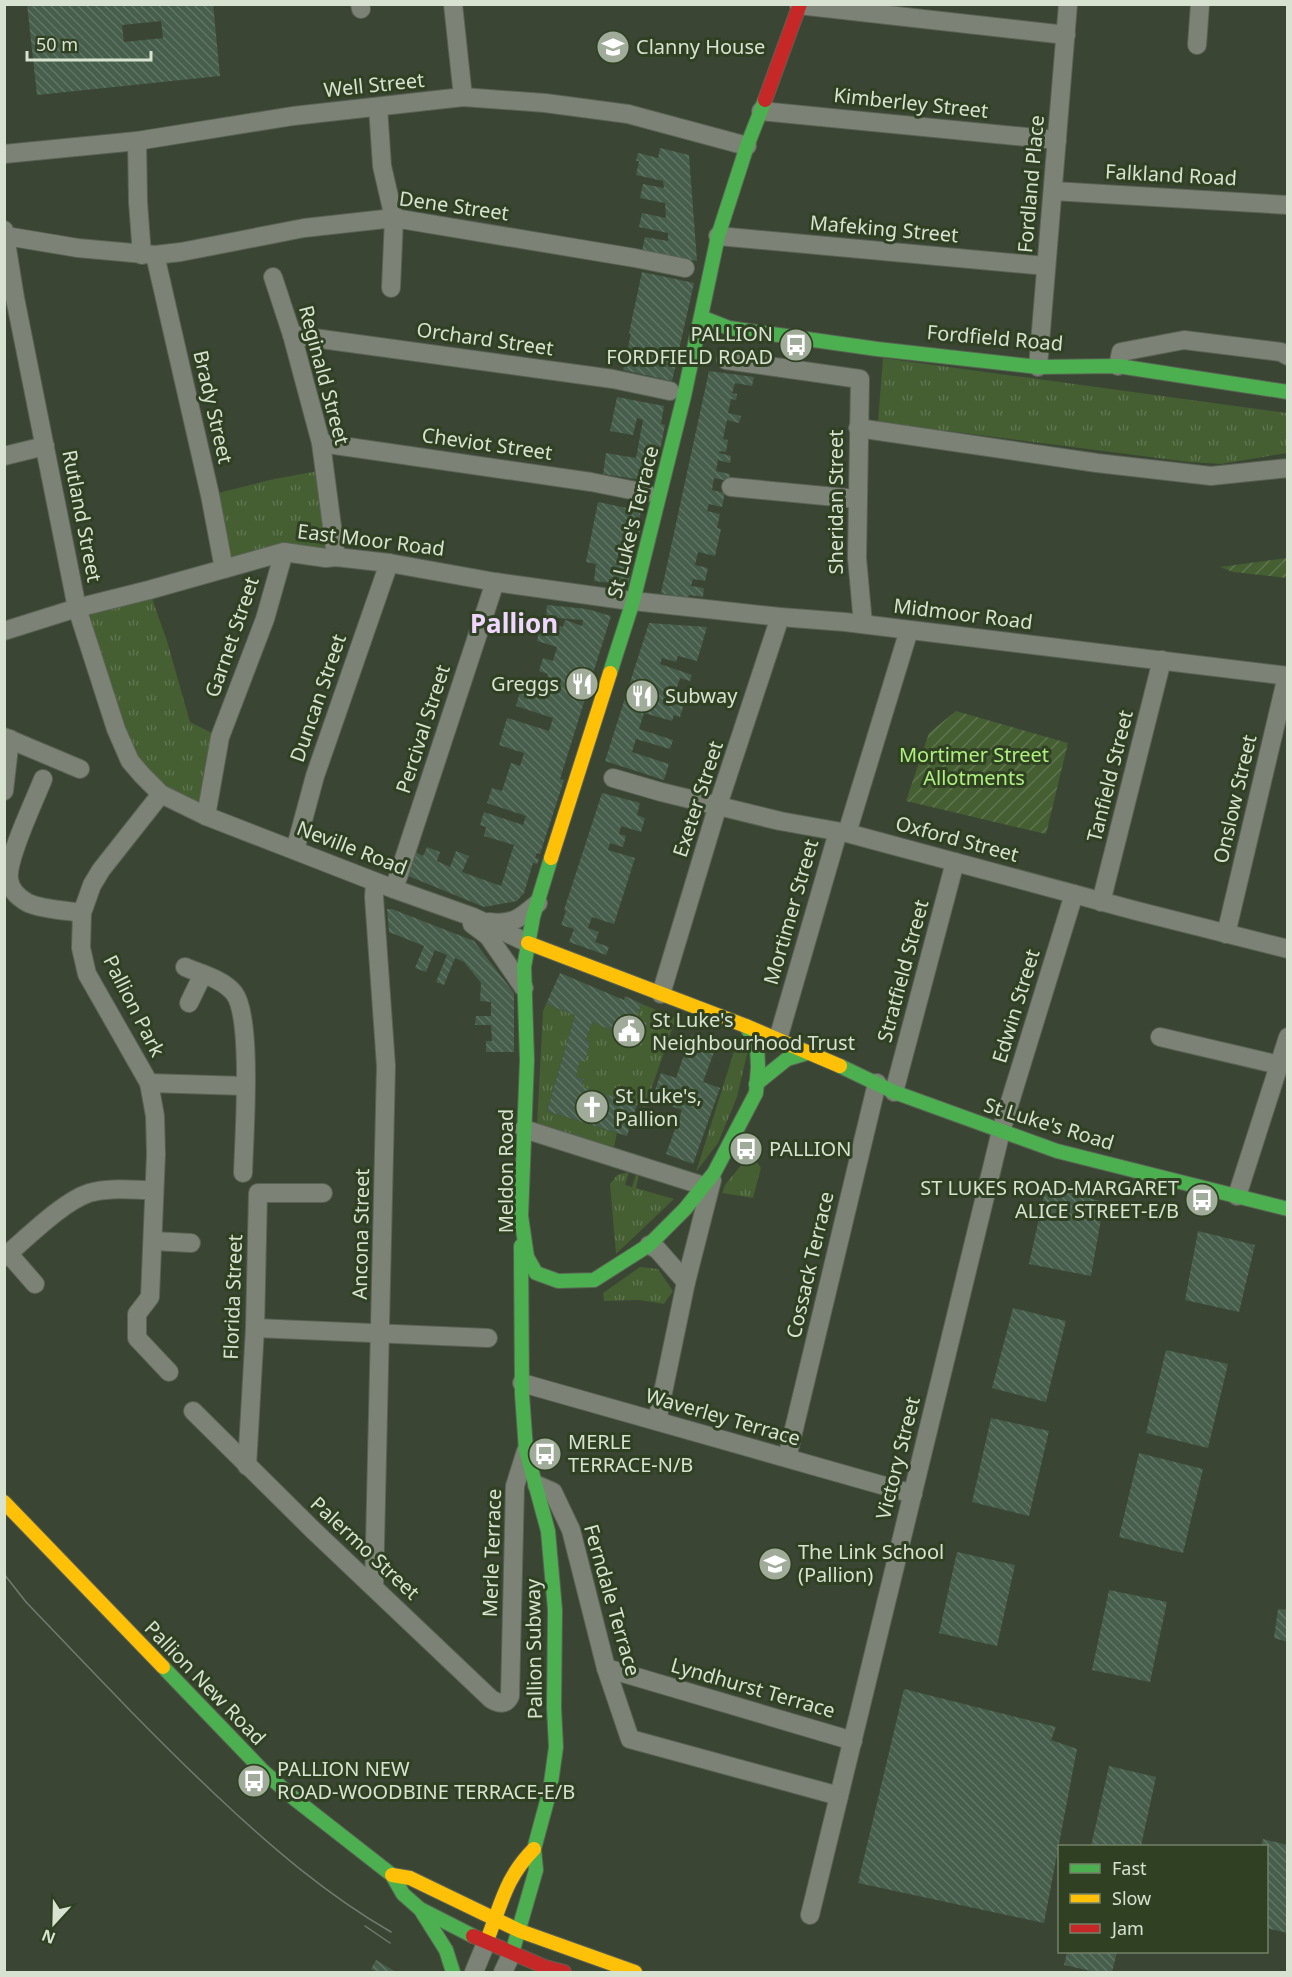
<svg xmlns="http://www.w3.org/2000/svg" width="1292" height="1977" viewBox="0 0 1292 1977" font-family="'Noto Sans',sans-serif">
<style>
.grass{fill:url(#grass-tufts)}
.garden{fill:url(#garden-furrows)}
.building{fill:url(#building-back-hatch);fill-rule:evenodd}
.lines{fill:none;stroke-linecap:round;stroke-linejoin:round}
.street-casing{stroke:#596254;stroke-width:20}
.fast-casing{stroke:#596254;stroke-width:16}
.slow-casing{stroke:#596254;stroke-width:16}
.jam-casing{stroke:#596254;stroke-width:16}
.street{stroke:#7c8376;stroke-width:18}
.fast{stroke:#4caf50;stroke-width:14}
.slow{stroke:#ffc107;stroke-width:14}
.jam{stroke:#c62828;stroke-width:14}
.tram{stroke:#727b6e;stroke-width:1.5}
.labels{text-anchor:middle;stroke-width:6;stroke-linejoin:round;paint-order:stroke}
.poi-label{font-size:20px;fill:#d7e2d0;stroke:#304123;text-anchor:start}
.street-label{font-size:20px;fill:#d7e2d0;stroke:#304123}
.park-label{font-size:20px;fill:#aef07e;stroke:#304123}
.district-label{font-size:26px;font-weight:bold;fill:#f0d7ff;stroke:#304123}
</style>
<defs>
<pattern id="grass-tufts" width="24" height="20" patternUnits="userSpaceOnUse" patternTransform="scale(1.5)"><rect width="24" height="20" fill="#455e32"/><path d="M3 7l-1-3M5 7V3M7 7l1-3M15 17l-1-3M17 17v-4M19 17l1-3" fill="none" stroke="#5f754f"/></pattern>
<pattern id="garden-furrows" width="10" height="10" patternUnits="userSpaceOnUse" patternTransform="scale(1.5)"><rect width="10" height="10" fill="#455e32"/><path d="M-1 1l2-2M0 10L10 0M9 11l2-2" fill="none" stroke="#5f754f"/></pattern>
<pattern id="building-back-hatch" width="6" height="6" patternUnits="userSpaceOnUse" patternTransform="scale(1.5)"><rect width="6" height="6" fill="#465e4b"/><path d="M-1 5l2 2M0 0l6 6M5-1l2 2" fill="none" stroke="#607564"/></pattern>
</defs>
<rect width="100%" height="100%" fill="#3b4534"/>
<g class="grass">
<path d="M883,358L1287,413V453L1221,464L1189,462L878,422Z"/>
<path d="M324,470L336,557L224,569L210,495L274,479Z"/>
<path d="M149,590L167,641L190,722L220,737L206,816L142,775L77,608Z"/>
<path d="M546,1004L575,1015L547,1111L617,1133L614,1147L537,1126L543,1011Z"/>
<path d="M642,1004L676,1018L645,1107L582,1087L584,1079L576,1077L580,1060L585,1061L590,1042L586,1040L592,1022L639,1042L647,1023L635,1018Z"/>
<path d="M737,1042L748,1050L737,1097L718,1143L696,1172Z"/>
<path d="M751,1153L761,1168L753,1198L722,1193L725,1185Z"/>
<path d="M629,1172L625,1185L632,1187L636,1174L639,1175L636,1188L674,1199L616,1254L610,1184L617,1175Z"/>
<path d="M640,1267L658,1269L673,1291L664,1304L639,1300L604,1301L603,1293Z"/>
</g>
<g class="garden">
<path d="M1287,558V578L1233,572L1220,567Z"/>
<path d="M956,711L1068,743L1046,834L906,801L929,733Z"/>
</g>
<g class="building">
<path d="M27,4H213L220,76L37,95ZM161,21L163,38L124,42L122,25Z"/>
<path d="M660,148L689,155L697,261L642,251L645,237L668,241V233L639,227L642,213L666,218L665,203L640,198L643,184L664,188L663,181L636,175L639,161H636L638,153L658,158Z"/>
<path d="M642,272L694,283L672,381L623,370L631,334L629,333Z"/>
<path d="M709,371L754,377L752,386L735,383L732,393L737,394L736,400L731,399L728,413L741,416L739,423L727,420L723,439L728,440L726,452L720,451L719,453L731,456L730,463L718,460L716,471L730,474L729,481L714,478L712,490L725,493L722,507L709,504L707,511L720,514L717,528L721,529L715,556L698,552L695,565L708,568L705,581L693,579L691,586L704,588L703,597L689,595L688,599L661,593Z"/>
<path d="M617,397L664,406L661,424L665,425L657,466L652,465L649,481L603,474L606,453L636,458L643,420L637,418L633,435L610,431Z"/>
<path d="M598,502L641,511L638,525L641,526L628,585L594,581L596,564L586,562Z"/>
<path d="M547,605L587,609L611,616L560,779L564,780L540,854L537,853L535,858L539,859L537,864L533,863L524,893L517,901L484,907L406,875L415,852L423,856L427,847L440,852L437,861L450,867L456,851L469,856L462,872L501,886L514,845L484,836L486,827L480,825L484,812L523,825L526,816L487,803L492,788L502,791L511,763L520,766L524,753L499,745L507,718L549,731L553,718L516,706L523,681L544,687L548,674L539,671L543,658L553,661L557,647L537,641L540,628L550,631L553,623L563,627L565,620L582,626L583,620L546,617Z"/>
<path d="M649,623L707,627L697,661L678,656L676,662L662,658L660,664L692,675L690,681L680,678L673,700L684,704L680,717L674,715L672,721L644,713L639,729L673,740L670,749L636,739L632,752L669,764L664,780L605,761Z"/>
<path d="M602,793L640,803L637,815L645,818L641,832L621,826L619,834L626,836L623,847L610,843L608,850L635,858L614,924L592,917L588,928L599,932L595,942L609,947L606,955L569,942L574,929L561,925L566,911L564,910Z"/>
<path d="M387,909H392L474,941L514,993V1052H486V1041H492L491,1025H475L476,1016H491V1002L480,1001L481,983L464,962L455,958L444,985L436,982L447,955L435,950L426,972L415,968L424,946L389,932Z"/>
<path d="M560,973L624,1000L625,996L642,1004L635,1018L647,1023L639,1042L592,1022L586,1040L590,1042L585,1062L580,1060L576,1077L584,1079L582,1087L637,1104L627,1136L547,1111L575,1015L546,1004Z"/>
<path d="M691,1035L717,1044L703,1082L720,1088L693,1164L666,1154L682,1110L652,1099L661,1073L676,1078Z"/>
<path d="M1046,1186L1104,1202L1091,1276L1029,1264Z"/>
<path d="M1198,1231L1255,1245L1239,1312L1185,1300Z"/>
<path d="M1013,1308L1066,1321L1046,1402L992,1388Z"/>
<path d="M1166,1350L1228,1364L1208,1448L1146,1433Z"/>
<path d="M991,1418L1049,1431L1029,1516L972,1502Z"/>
<path d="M1139,1453L1203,1469L1183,1553L1119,1537Z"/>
<path d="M957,1552L1015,1565L997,1646L939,1633Z"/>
<path d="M1109,1590L1167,1602L1150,1682L1092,1670Z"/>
<path d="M1278,1609L1288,1610V1642L1274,1638Z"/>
<path d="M904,1689L1056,1727L1051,1740L1077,1749L1044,1923L858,1883Z"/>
<path d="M1109,1766L1156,1777L1141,1846H1091Z"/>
<path d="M1263,1839L1288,1845V1933L1266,1928V1846H1261Z"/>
<path d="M1067,1952H1117L1112,1972H1096L1064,1965Z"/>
<path d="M376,1960L396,1972H377L371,1969Z"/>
</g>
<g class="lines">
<defs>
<g id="street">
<path d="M360,4L361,9"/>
<path d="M453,4L463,97"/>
<path d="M799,5L1066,35"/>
<path d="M1197,45L1200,4"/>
<path d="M378,107L382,166L394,218L391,288"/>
<path d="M761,111L1057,140"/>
<path d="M137,141L138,202L142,255"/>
<path d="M4,154L137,141L293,116L463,97L545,103L628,114L747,146"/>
<path d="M1053,191L1288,205"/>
<path d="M4,230L15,298L77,608L116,729L130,761L142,775L161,794L206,816L394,889L473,917L528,943"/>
<path d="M6,236L78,248L155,255L181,252L304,228L394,218L635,258L685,268"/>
<path d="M718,236L1046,266"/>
<path d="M155,255L210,495L224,569"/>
<path d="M273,277L292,335L321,443L336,557"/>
<path d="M292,335L613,379L670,391"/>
<path d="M726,360L860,379L857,558L863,624"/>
<path d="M1118,366L1121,352L1184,340L1281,352L1288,356"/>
<path d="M1038,367L1068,4"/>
<path d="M858,428L1097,463L1211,476L1288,468"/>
<path d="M321,443L591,482L646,493"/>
<path d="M4,456L45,446"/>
<path d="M731,487L857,499"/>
<path d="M4,631L77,608L149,590L284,552L326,558L336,557L389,563L495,582L624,600L780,617L845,622L1288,676"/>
<path d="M4,737L80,769"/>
<path d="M613,778L661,792L780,821L847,833L1137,911L1288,949"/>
<path d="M43,779C35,800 6,859 9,879C10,890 19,898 28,903C44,910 65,910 82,913"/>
<path d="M4,791L10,739"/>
<path d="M161,794L101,870L92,885L82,913L81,948L87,974L149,1083L155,1116L156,1154L150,1297L137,1314V1338L169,1372"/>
<path d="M206,816L220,737L265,619L284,552"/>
<path d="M847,833L909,630"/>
<path d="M295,850L315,776L389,563"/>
<path d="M394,889L495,582"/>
<path d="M1101,902L1162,660"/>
<path d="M489,922C513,925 520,918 538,903"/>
<path d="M472,924L488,936L524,988"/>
<path d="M1226,934L1287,676"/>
<path d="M185,967C201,974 223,979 234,993C253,1017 244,1138 243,1173"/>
<path d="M661,994L718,805L780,617"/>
<path d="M189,1003L203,974"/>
<path d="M1160,1037L1279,1065"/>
<path d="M778,1039L838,832"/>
<path d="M149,1083L245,1086"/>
<path d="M894,1092L955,862"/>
<path d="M524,1129L704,1186"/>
<path d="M1237,1196L1288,1037"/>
<path d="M153,1241L191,1243"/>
<path d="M649,1245L657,1249L686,1282"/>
<path d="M8,1253L35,1284"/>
<path d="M4,1257C27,1238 62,1202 89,1193C109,1187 133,1190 154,1190"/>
<path d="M255,1328L488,1338"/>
<path d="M522,1383L913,1494"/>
<path d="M193,1411L313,1530L491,1699C499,1704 506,1705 510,1696L515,1486L526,1451"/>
<path d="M657,1421L686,1282L712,1180"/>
<path d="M787,1458L877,1083"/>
<path d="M247,1466L255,1328L258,1193H323"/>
<path d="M537,1485L553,1492L571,1530L606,1668L630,1739L839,1796"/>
<path d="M374,1587L386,1066L374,897L375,882"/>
<path d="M606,1668L853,1741"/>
<path d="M810,1915L1001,1131L1074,894"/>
<path d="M474,1972L486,1943"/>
<path d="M503,1972L512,1953"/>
</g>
<g id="fast">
<path d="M701,317L729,328L877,349L1038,367L1118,366L1288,392"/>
<path d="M610,673L633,601L684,396L718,236L747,146L765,100"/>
<path d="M551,858L533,917L524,967L527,1060L521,1216L527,1257L536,1273L558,1281L594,1280L649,1245L685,1209L714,1173L756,1093L758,1067L757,1044L746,1026"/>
<path d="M840,1066L894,1092L1057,1151L1288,1209"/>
<path d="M756,1084L787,1059L807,1053"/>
<path d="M163,1667L263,1771L296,1800L392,1875L403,1894L420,1909L473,1936"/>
<path d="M422,1912L446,1950L453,1972"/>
<path d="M512,1953L536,1870L534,1849L550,1790L556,1747L554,1708L555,1610L548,1531L526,1450L522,1394L521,1246"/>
</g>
<g id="slow">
<path d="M551,858L610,673"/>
<path d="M528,943L746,1026L840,1066"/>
<path d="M4,1502L163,1667"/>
<path d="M392,1875L410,1878L520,1931L635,1972"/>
<path d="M489,1935C502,1901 507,1876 534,1849"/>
</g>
<g id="jam">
<path d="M765,100L800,4"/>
<path d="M473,1936L545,1967L564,1972"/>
</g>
</defs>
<use href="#street" class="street-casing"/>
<use href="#fast" class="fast-casing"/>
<use href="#slow" class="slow-casing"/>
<use href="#jam" class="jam-casing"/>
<use href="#street" class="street"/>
<use href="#fast" class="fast"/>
<use href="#slow" class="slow"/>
<use href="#jam" class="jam"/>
<g class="tram">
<path d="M4,1574L26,1602C89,1668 151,1734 218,1797C271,1847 327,1895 391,1932"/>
<path d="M365,1926L390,1943"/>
</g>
</g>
<defs>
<symbol id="university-disc" viewBox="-11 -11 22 22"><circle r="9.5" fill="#a0ab99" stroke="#304123"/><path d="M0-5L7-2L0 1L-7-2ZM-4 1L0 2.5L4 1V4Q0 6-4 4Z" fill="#fff"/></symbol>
<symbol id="bus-disc" viewBox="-11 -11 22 22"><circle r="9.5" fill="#a0ab99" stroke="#304123"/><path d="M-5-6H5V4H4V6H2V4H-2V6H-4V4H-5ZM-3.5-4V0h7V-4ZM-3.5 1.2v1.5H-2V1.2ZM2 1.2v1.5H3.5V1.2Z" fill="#fff"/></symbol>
<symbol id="restaurant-disc" viewBox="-11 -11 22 22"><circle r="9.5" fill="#a0ab99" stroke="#304123"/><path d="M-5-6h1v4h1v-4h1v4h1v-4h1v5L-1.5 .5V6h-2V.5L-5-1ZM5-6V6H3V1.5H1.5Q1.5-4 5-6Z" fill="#fff"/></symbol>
<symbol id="civic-disc" viewBox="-11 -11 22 22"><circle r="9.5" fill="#a0ab99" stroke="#304123"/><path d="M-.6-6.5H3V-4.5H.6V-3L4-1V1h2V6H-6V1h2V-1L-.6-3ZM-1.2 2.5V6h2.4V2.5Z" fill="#fff"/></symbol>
<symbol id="church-disc" viewBox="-11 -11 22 22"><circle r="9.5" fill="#a0ab99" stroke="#304123"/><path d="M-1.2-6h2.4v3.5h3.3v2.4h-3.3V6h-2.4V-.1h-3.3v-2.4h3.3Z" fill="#fff"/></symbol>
<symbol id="school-disc" viewBox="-11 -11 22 22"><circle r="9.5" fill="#a0ab99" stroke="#304123"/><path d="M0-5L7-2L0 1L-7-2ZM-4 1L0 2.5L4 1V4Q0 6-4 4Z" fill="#fff"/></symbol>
</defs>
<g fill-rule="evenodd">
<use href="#university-disc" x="594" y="28" width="38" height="38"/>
<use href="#bus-disc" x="777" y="326" width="38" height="38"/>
<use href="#restaurant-disc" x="563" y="665" width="38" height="38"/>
<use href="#restaurant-disc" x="623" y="677" width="38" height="38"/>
<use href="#civic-disc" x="610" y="1012" width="38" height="38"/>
<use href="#church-disc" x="573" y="1088" width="38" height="38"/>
<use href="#bus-disc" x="727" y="1130" width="38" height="38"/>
<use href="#bus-disc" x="1183" y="1181" width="38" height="38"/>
<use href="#bus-disc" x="526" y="1435" width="38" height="38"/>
<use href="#school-disc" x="756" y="1545" width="38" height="38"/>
<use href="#bus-disc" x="235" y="1762" width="38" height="38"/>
</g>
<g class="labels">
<g class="poi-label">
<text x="636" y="54">Clanny House</text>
<text x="773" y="341" text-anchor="end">PALLION<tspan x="773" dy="23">FORDFIELD ROAD</tspan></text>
<text x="559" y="691" text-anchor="end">Greggs</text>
<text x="665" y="703">Subway</text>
<text x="652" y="1027">St Luke's<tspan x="652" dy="23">Neighbourhood Trust</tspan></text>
<text x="615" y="1103">St Luke's,<tspan x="615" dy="23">Pallion</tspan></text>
<text x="769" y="1156">PALLION</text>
<text x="1179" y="1195" text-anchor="end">ST LUKES ROAD-MARGARET<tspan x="1179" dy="23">ALICE STREET-E/B</tspan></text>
<text x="568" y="1449">MERLE<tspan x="568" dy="23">TERRACE-N/B</tspan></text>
<text x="798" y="1559">The Link School<tspan x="798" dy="23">(Pallion)</tspan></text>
<text x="277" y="1776">PALLION NEW<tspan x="277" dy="23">ROAD-WOODBINE TERRACE-E/B</tspan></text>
</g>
<g class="street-label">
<text transform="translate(374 85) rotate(-6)" y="7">Well Street</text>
<text transform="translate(911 103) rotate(6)" y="7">Kimberley Street</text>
<text transform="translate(1171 175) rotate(3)" y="7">Falkland Road</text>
<text transform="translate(1031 184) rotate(-85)" y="7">Fordland Place</text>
<text transform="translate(454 206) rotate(8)" y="7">Dene Street</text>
<text transform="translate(884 229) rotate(5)" y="7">Mafeking Street</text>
<text transform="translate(995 338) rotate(5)" y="7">Fordfield Road</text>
<text transform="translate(485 339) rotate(8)" y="7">Orchard Street</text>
<text transform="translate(324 375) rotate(75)" y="7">Reginald Street</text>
<text transform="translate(213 407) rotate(77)" y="7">Brady Street</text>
<text transform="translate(487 444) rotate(8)" y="7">Cheviot Street</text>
<text transform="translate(836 502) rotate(-90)" y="7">Sheridan Street</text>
<text transform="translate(82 516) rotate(79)" y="7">Rutland Street</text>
<text transform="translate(633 522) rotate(-76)" y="7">St Luke's Terrace</text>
<text transform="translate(371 540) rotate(7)" y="7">East Moor Road</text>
<text transform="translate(963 614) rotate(7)" y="7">Midmoor Road</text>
<text transform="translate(232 637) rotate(-71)" y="7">Garnet Street</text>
<text transform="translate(318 698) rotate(-71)" y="7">Duncan Street</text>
<text transform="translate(423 729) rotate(-72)" y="7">Percival Street</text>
<text transform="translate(1110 776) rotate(-76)" y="7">Tanfield Street</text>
<text transform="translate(698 799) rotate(-72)" y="7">Exeter Street</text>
<text transform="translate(1235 799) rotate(-77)" y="7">Onslow Street</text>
<text transform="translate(957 839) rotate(15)" y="7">Oxford Street</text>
<text transform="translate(352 848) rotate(21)" y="7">Neville Road</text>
<text transform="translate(791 912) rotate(-74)" y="7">Mortimer Street</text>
<text transform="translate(903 971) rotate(-75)" y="7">Stratfield Street</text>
<text transform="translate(134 1006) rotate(63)" y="7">Pallion Park</text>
<text transform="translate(1016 1006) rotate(-73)" y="7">Edwin Street</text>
<text transform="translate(1049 1124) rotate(17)" y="7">St Luke's Road</text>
<text transform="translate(506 1171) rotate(-90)" y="7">Meldon Road</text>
<text transform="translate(361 1234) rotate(-89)" y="7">Ancona Street</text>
<text transform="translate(810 1265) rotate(-77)" y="7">Cossack Terrace</text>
<text transform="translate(233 1297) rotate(-88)" y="7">Florida Street</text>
<text transform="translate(723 1417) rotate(16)" y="7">Waverley Terrace</text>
<text transform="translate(898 1458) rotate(-76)" y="7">Victory Street</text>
<text transform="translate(365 1548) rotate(43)" y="7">Palermo Street</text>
<text transform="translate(492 1553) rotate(-88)" y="7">Merle Terrace</text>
<text transform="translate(612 1600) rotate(74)" y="7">Ferndale Terrace</text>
<text transform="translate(534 1649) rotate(-91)" y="7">Pallion Subway</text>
<text transform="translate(205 1683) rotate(46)" y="7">Pallion New Road</text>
<text transform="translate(753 1688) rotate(16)" y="7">Lyndhurst Terrace</text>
</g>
<g class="park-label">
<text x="974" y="762">Mortimer Street<tspan x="974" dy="23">Allotments</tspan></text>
</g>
<g class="district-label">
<text x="514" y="633">Pallion</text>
</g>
</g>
<rect width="1292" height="1977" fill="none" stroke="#d7e2d0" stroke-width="12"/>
<rect x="1058" y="1845" width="210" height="108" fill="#304123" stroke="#738168" stroke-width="1.5"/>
<rect x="1070" y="1864" width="30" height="9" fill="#4caf50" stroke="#738168" stroke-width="1.5"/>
<text x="1112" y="1875" font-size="18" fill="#d7e2d0">Fast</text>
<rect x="1070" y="1894" width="30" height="9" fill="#ffc107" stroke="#738168" stroke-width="1.5"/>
<text x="1112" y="1905" font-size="18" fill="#d7e2d0">Slow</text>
<rect x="1070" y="1924" width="30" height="9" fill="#c62828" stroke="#738168" stroke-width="1.5"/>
<text x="1112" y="1935" font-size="18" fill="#d7e2d0">Jam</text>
<g transform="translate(54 1923) rotate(202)" stroke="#304123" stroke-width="4.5" paint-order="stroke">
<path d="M0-4.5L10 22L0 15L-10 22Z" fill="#d7e2d0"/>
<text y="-9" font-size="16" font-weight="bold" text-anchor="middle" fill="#d7e2d0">N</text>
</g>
<path d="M27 51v9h124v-9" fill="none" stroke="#d7e2d0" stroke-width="3"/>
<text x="36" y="51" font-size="18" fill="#d7e2d0" stroke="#304123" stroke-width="4.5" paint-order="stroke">50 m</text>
</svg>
